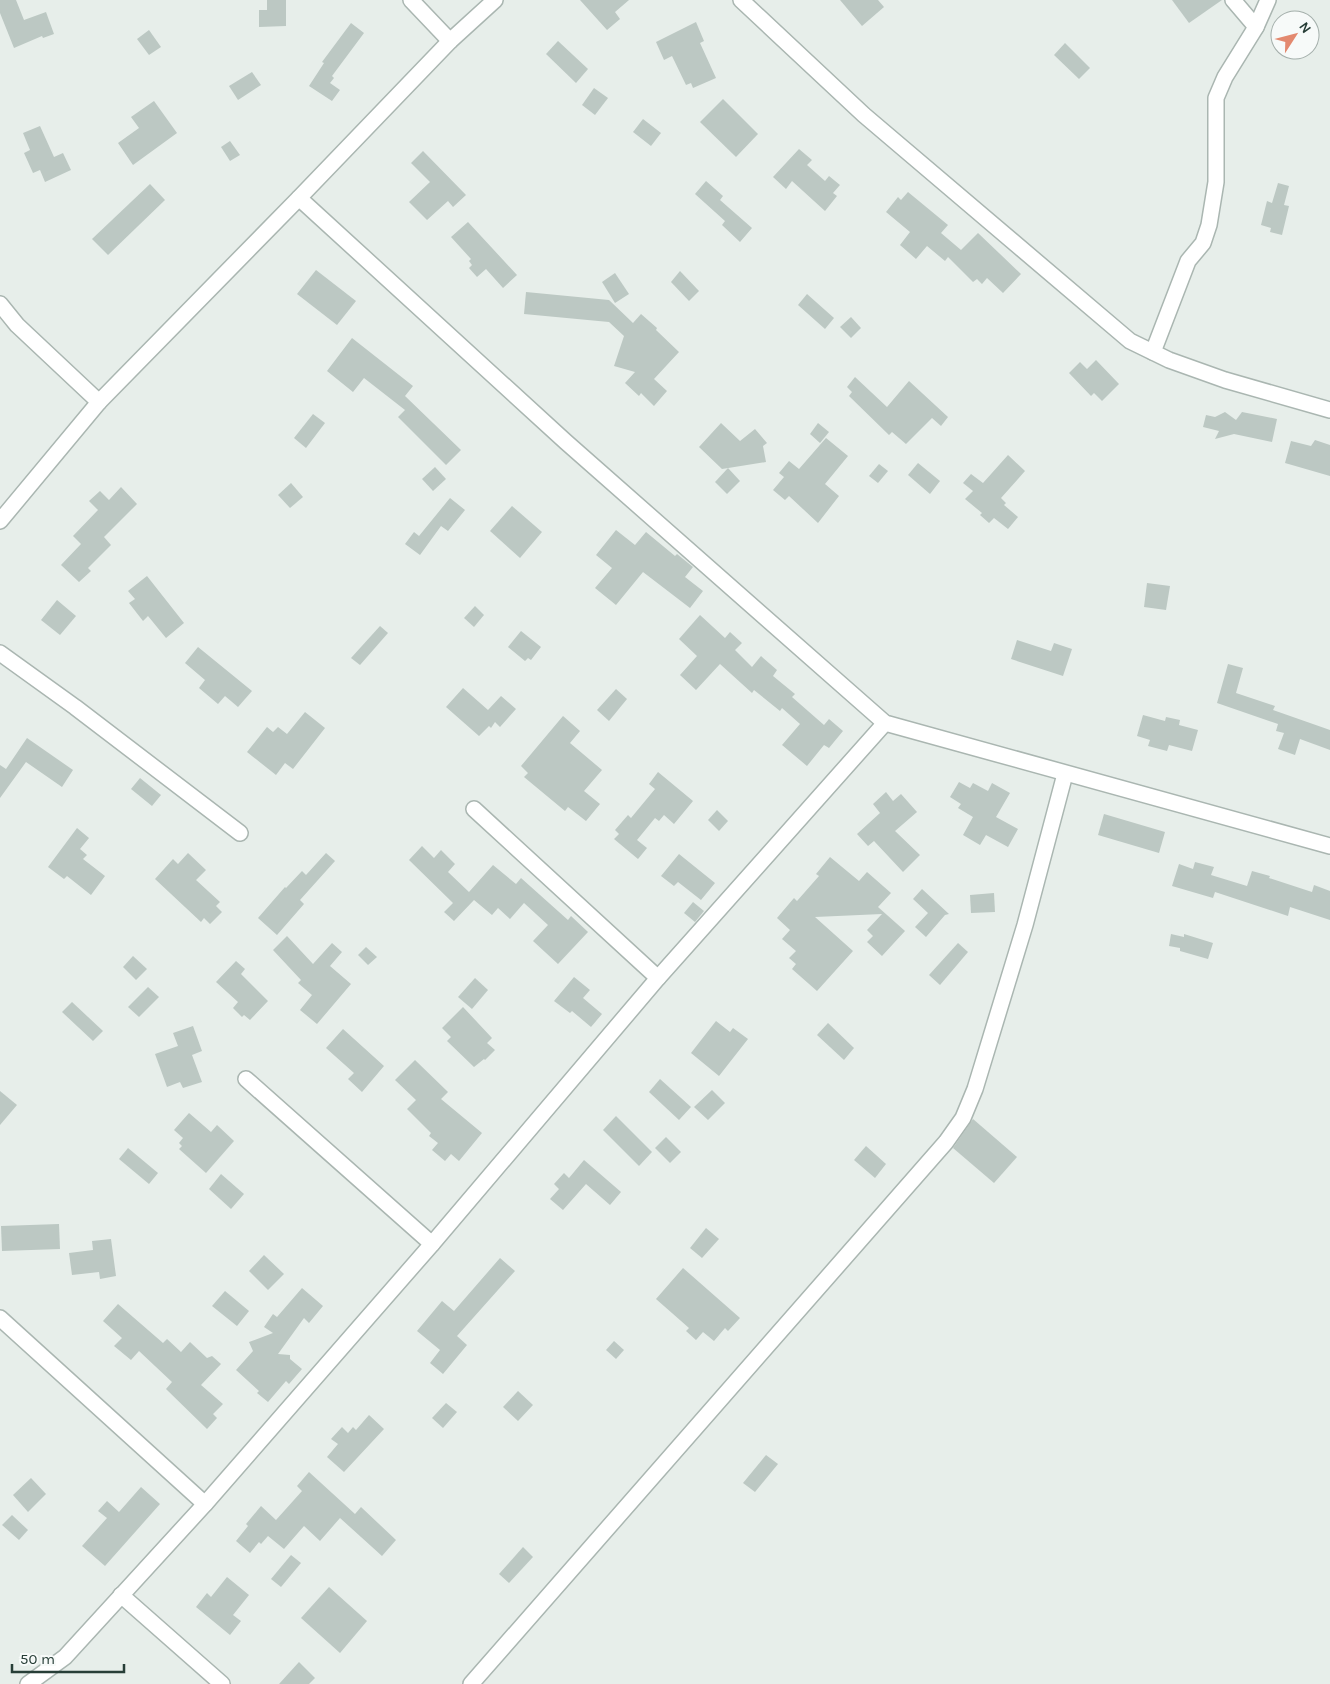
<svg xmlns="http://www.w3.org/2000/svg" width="1330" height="1684" viewBox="0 0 1330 1684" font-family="Karla,sans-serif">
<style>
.building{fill:#bcc8c3}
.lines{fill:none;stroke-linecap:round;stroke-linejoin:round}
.minor-casing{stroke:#aab6b1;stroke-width:18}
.minor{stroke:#fff;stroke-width:15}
</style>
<rect width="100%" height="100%" fill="#e7eeea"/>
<g class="building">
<path d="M0,0H16L24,20L46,12L54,34L43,38L42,36L14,48L0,13Z"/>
<path d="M267,0H286V26L259,27V10H267Z"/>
<path d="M580,0H629L615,12L620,19L607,30Z"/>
<path d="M840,0H878L884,7L862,26Z"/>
<path d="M1172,0H1222L1189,23Z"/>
<path d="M696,22L704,41L700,43L716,78L693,88L691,83L686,85L672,56L664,60L656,42Z"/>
<path d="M351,23L364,33L332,76L334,78L330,83L340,90L332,101L309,86L324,63L322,62Z"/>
<path d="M149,30L161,47L149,55L137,39Z"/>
<path d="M558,41L588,69L576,83L546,54Z"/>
<path d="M1065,43L1090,68L1079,79L1054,55Z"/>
<path d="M252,72L261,85L238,100L229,86Z"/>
<path d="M594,88L608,98L595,115L582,105Z"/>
<path d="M723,99L758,134L736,157L700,122Z"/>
<path d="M154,101L177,133L133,165L118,143L139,128L131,117Z"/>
<path d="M643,119L661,133L651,146L633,132Z"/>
<path d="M40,126L54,157L63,153L71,170L45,182L40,170L33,173L24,153L30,150L23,133Z"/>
<path d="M230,141L240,155L230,161L221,147Z"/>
<path d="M799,149L812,160L807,165L825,181L829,176L840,185L833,193L837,196L825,211L792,181L786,189L773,177Z"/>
<path d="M423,151L466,195L453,207L448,201L427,220L409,202L430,182L411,163Z"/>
<path d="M706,181L723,196L720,200L752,228L740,242L722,225L725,221L695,194Z"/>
<path d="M1278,183L1289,186L1284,205L1289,206L1282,235L1270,232L1271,228L1261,225L1267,201L1272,203Z"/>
<path d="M150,184L165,200L108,255L92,239Z"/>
<path d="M908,192L948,225L941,233L961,250L978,233L1021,274L1003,293L987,278L982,284L977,279L973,282L948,257L945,261L927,246L916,259L900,245L910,232L886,212L898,197L901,200Z"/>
<path d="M468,222L517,275L503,288L486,269L477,277L469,268L472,265L469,261L471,259L451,237Z"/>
<path d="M316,270L356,301L337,325L297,294Z"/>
<path d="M680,271L699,291L689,301L671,282Z"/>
<path d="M615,273L629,294L615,303L602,282Z"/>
<path d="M526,292L609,300L633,323L641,314L657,328L656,330L679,352L654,379L667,391L654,406L641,393L639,396L625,383L635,372L614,366L624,336L609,322L524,314Z"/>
<path d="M807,294L834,318L825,329L798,305Z"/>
<path d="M851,317L861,328L851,338L840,327Z"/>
<path d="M352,338L413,386L405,396L461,450L446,465L398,417L405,410L364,378L353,392L327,371Z"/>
<path d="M1096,360L1119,384L1102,401L1094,393L1091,396L1069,373L1080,362L1087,369Z"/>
<path d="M855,377L887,407L909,381L948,417L941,426L932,418L906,444L892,432L889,435L849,396L852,392L847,387Z"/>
<path d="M1225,412L1236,420L1242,412L1277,419L1272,442L1234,434L1215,439L1219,431L1203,427L1206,415L1215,417Z"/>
<path d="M313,414L325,423L306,448L294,438Z"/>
<path d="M721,423L740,441L755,429L767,443L763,446L766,462L722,469L699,447Z"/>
<path d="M818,423L829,432L820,443L810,434Z"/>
<path d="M826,438L848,456L825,484L839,496L818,523L789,496L785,500L773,490L784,477L779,473L789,461L799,469Z"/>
<path d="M1315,440L1330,445V476L1285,463L1291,441L1311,446Z"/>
<path d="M1008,455L1025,471L1001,498L1006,503L1004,505L1018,517L1008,529L994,518L989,523L980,515L982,513L965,499L973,491L963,483L971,474L983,483Z"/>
<path d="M918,463L940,481L930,494L908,475Z"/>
<path d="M879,464L888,471L878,483L869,476Z"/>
<path d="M435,467L446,479L433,491L422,479Z"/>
<path d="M728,468L740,481L727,494L715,482Z"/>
<path d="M291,483L303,497L290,508L278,495Z"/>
<path d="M121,487L137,504L104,537L111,545L88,568L91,571L79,582L61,565L81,544L73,536L98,510L89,501L100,491L109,500Z"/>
<path d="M450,498L465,510L448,531L441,526L420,555L405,544L414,532L419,536Z"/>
<path d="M512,506L542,532L520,558L490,531Z"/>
<path d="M616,530L635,545L646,532L675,556L677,554L693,567L685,577L703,591L690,608L643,572L616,605L595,588L612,568L596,555Z"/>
<path d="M147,576L184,623L166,638L148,616L143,621L129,603L135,599L128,591Z"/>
<path d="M1147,583L1170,586L1166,610L1144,607Z"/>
<path d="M57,600L76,616L60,635L41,620Z"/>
<path d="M475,606L484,615L474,627L464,618Z"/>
<path d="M700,615L725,638L730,632L742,643L735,650L752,667L761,656L777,670L773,676L795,694L792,697L824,725L829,719L843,731L829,748L824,745L807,766L782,745L800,724L782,708L780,711L754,690L752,693L720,664L696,690L680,675L697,656L679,639Z"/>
<path d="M380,626L388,633L360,665L351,658Z"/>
<path d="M521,631L541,647L531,660L528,658L525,661L508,647Z"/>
<path d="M1017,640L1051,651L1054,643L1072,649L1063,676L1011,659Z"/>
<path d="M198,647L252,691L238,707L225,696L218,704L199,688L205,680L185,663Z"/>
<path d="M1228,664L1243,668L1236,693L1275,706L1273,710L1330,730V750L1300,739L1295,755L1278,749L1284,733L1276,731L1278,724L1217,703Z"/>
<path d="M463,688L488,710L501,696L516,709L500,727L495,722L491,728L489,726L479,736L446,707Z"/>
<path d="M616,689L627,699L609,721L597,710Z"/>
<path d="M305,712L325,728L293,769L285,763L276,775L247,752L267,727L273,732L278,727L287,734Z"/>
<path d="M1143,715L1165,721L1166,717L1180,720L1179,725L1198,730L1192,751L1169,745L1167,751L1148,746L1150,740L1137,736Z"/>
<path d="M563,716L580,731L570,743L602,770L584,791L600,804L586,821L568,807L565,811L524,777L528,773L521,766Z"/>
<path d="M27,738L73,770L62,787L26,762L0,798V765L6,769Z"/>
<path d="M658,772L693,801L674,824L664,815L659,821L655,818L637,840L647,848L638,859L614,839L619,834L615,830L628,815L631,818L655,789L649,784Z"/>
<path d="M140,778L161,795L152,806L131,789Z"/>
<path d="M959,782L970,788L973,783L988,791L992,783L1010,793L996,817L1018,829L1008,847L986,835L980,845L963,835L973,817L958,808L961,804L950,797Z"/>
<path d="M886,792L893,801L901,794L917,812L895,831L920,855L903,872L874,841L868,846L857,834L880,813L873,804Z"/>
<path d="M717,810L728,821L719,831L708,820Z"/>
<path d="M1104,814L1165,832L1159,853L1098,835Z"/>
<path d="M77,828L89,838L80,849L87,855L83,859L105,876L91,895L67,876L64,879L48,867Z"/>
<path d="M422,846L434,858L441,850L455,864L448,872L469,892L493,865L516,884L521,878L568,920L571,916L588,932L558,964L533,941L548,925L524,903L510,919L498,908L492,915L474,900L454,921L444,912L453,903L409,860Z"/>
<path d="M188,853L206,870L196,880L220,902L216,906L222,912L210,924L204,918L201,922L155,879L173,859L178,864Z"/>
<path d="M326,853L335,861L300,900L304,904L277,935L258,918L285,887L286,888L302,871L306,875Z"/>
<path d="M679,854L715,883L701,900L678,882L674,886L661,876Z"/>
<path d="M830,857L859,881L867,872L891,893L878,907L905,931L882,956L867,942L873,936L867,930L882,914L815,917L853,951L817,991L792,969L796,964L789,958L796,951L782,939L790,930L777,918L794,898L797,901L819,876L816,874Z"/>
<path d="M1195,862L1214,867L1211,875L1247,886L1252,871L1270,876L1269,878L1312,892L1314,885L1330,891V920L1290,907L1288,916L1215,892L1213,898L1172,886L1179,864L1193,869Z"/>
<path d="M922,889L949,914L945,915L926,937L915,927L928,913L913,899Z"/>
<path d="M994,893L995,912L971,913L970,895Z"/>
<path d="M693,902L704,911L695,922L684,913Z"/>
<path d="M1171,934L1184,937V934L1213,943L1208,959L1180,951V948L1169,946Z"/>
<path d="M287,936L313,964L332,943L342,952L330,966L351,984L317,1024L300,1010L312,995L298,983L301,980L273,950Z"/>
<path d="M958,943L968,952L940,985L929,975Z"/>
<path d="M366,947L377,957L368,965L358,955Z"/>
<path d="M133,956L147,969L136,980L123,967Z"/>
<path d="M236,961L245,969L241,974L268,1001L250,1020L244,1015L242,1017L233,1008L238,1002L216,982Z"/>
<path d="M574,977L590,990L583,998L602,1014L591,1027L572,1011L570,1013L554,1001Z"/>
<path d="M475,978L488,990L472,1009L458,997Z"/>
<path d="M148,987L159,997L139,1017L128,1007Z"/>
<path d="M72,1002L103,1031L93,1041L62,1012Z"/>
<path d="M463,1007L492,1038L487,1043L495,1050L485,1060L484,1059L474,1067L447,1041L451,1037L442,1028Z"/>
<path d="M716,1021L730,1032L733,1028L748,1039L719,1076L691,1053Z"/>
<path d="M828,1023L854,1048L844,1060L817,1035Z"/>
<path d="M193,1026L202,1051L192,1055L202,1082L183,1088L180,1082L167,1087L155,1054L178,1046L173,1033Z"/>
<path d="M343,1029L384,1066L362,1092L348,1079L354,1073L326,1048Z"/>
<path d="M415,1060L448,1092L441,1099L482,1133L459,1161L451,1154L445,1161L432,1150L438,1143L429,1136L431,1133L407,1109L416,1100L395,1080Z"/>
<path d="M660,1079L691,1107L679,1120L649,1092Z"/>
<path d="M712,1090L725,1103L708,1120L694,1107Z"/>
<path d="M0,1091L17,1105L0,1125Z"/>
<path d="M189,1113L211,1132L217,1125L234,1141L206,1173L179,1149L182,1146L179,1143L183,1138L174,1130Z"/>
<path d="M616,1116L652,1152L639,1166L603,1130Z"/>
<path d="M973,1119L1017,1157L994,1183L953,1148Z"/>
<path d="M666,1137L681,1152L670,1163L655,1148Z"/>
<path d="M866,1146L886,1164L875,1178L854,1160Z"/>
<path d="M128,1148L158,1173L149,1184L119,1159Z"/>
<path d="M584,1160L621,1192L610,1205L586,1184L563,1210L550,1199L559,1189L554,1184L564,1173L569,1178Z"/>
<path d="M221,1174L244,1194L231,1209L209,1189Z"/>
<path d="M59,1224L60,1249L2,1251L1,1226Z"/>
<path d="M706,1228L719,1239L702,1258L690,1248Z"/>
<path d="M111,1239L116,1276L100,1279L99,1272L72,1275L69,1253L93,1250L92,1241Z"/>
<path d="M264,1255L284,1274L268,1290L249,1271Z"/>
<path d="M500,1258L515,1271L457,1336L467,1345L443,1374L430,1363L440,1350L417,1331L442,1301L454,1311Z"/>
<path d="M683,1268L740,1318L728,1331L725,1328L714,1341L703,1332L696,1340L686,1331L689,1328L656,1299Z"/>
<path d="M302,1288L323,1306L309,1323L304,1318L278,1354L290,1355V1359L302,1369L289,1384L286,1381L268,1402L257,1393L259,1391L236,1370L253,1351L249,1342L273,1333L264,1327L273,1314L277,1317Z"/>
<path d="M225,1291L249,1311L237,1326L212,1306Z"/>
<path d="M118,1304L163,1343L167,1339L181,1352L190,1342L207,1358L212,1356L221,1364L201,1385L223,1404L213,1414L217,1418L207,1429L166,1389L172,1382L139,1351L131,1360L114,1346L122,1338L103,1321Z"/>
<path d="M614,1341L624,1350L616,1359L606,1350Z"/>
<path d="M518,1391L533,1405L518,1421L503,1407Z"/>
<path d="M446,1403L457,1412L443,1428L432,1418Z"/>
<path d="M369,1415L384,1429L344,1472L327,1457L338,1444L331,1439L342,1427L348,1433L353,1427L356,1430Z"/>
<path d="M766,1455L778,1464L755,1492L743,1483Z"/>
<path d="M309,1472L355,1514L361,1507L396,1540L382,1556L340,1518L320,1541L304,1526L284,1549L268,1536L261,1544L259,1542L250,1553L236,1541L248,1526L246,1524L261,1506L276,1520L302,1491L297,1486Z"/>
<path d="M31,1478L46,1494L28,1512L13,1495Z"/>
<path d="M141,1487L160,1504L105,1566L82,1546L107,1518L98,1511L107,1501L119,1512Z"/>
<path d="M12,1515L28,1530L19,1540L2,1525Z"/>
<path d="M523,1547L533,1557L509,1583L499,1574Z"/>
<path d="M291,1555L301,1563L281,1587L271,1579Z"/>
<path d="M227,1577L249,1595L233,1615L241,1621L230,1635L196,1607L207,1593L211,1597Z"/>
<path d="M329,1587L367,1621L340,1653L301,1618Z"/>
<path d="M299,1662L315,1678L309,1684H279Z"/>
</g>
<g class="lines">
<defs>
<g id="minor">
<path d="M411,0L450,41"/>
<path d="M741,0L864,115L1130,341L1169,360L1225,380L1330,410"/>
<path d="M1256,27L1268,0"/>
<path d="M299,198L566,442L885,723L1330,846"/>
<path d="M0,304L17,325L99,402"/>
<path d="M1153,352L1188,261L1203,243L1209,225L1216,182V98L1225,77L1256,27L1233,0"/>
<path d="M0,521L99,402L299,198L450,41L495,0"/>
<path d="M0,653L75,707L240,833"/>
<path d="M474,809L658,978"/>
<path d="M246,1079L432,1244"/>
<path d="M0,1318L205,1504"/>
<path d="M121,1595L222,1684"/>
<path d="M28,1684L65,1657L205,1504L432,1244L658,978L885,723"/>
<path d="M471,1684L946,1142L963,1118L975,1089L1025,925L1065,774"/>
</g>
</defs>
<use href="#minor" class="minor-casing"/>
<use href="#minor" class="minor"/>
</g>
<g transform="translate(1295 35) rotate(54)"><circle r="24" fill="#f7faf9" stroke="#a4afab"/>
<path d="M0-4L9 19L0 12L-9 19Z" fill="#e3896f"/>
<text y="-8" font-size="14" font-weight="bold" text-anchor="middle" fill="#273e37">N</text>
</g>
<path d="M12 1664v8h112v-8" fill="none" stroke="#273e37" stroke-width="2.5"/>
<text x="20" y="1664" font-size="15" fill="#273e37" stroke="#f7faf9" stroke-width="4" paint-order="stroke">50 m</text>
</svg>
